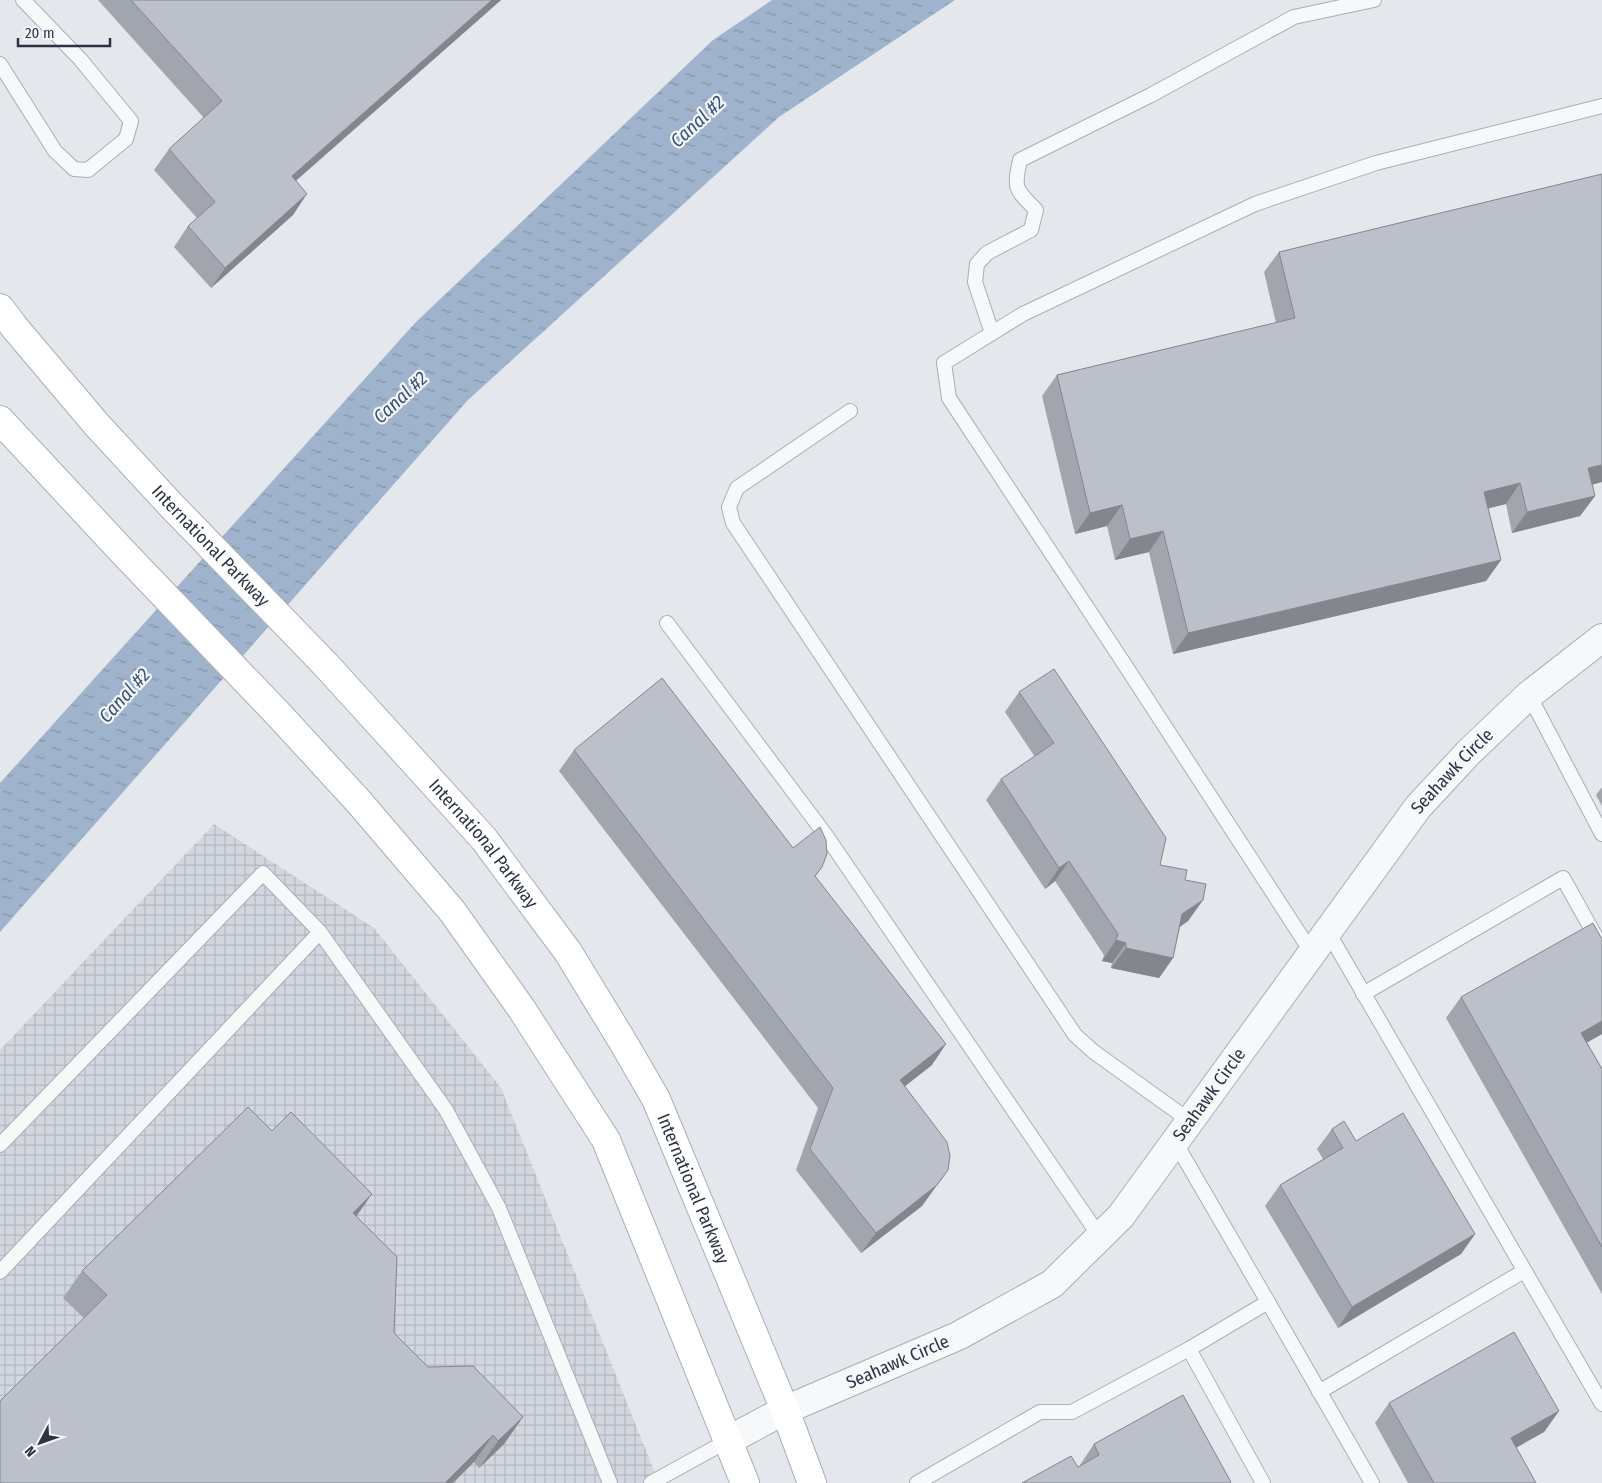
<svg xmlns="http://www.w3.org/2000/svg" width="1602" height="1483" viewBox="0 0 1602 1483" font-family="'Fira Sans Condensed',sans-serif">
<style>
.industrial{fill:url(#industrial-grid)}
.water{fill:url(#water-ripples)}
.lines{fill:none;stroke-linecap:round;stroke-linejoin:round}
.service-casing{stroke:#a9aeb7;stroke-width:16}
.minor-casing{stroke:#a9aeb7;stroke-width:30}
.secondary-casing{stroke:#a9aeb7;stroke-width:30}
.service{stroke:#f7f8fa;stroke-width:14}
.minor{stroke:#f7f8fa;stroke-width:28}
.secondary{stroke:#fff;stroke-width:28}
.wall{fill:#a1a5ae}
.shaded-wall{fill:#83868d}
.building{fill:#bbc0ca;stroke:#83868d}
.labels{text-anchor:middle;stroke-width:4.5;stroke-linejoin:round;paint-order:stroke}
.street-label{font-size:18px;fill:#2b3445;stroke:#f4f6f9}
.water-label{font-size:19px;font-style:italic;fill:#34527a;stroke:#f4f6f9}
</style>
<defs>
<pattern id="industrial-grid" width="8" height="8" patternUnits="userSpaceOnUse" patternTransform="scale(1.25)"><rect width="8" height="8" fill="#d2d6de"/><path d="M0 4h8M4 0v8" fill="none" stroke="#b4b8c0"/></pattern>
<pattern id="water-ripples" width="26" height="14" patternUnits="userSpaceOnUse" patternTransform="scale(1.25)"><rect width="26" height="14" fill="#9fb4cc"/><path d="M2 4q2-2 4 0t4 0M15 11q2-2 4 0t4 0" fill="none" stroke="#8293a7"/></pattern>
</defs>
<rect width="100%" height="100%" fill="#e4e7ec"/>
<path class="industrial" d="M214,824L374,928L501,1088L659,1483H0V1050Z"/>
<path class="water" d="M772,0H955L779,117L467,401L0,932V783L416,322L713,40Z"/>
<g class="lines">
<defs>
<g id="service">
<path d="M0,64L55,151L74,169L88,170L126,139L131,121L80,59L23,0"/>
<path d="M992,333L975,282L977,264L987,253L1031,230L1036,210C1016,189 1013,190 1020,160L1151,95L1294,17L1374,0"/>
<path d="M850,411L737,488L729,507L733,523L1075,1035L1094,1052L1190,1121"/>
<path d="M667,623L825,834L1100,1237"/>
<path d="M1529,695L1602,834"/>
<path d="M1328,932L1602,1404"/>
<path d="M1312,953L1125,665L949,398L944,363L1023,314L1255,204L1376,163L1602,106"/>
<path d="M1363,994L1563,878L1602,948"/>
<path d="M1175,1142L1268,1302L1189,1349L1263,1483"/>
<path d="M0,1145L263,873L320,932L446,1110L499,1208L610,1483"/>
<path d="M0,1272L320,932"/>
<path d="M1268,1302L1372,1483"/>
<path d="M1319,1392L1524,1271"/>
<path d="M651,1483L729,1440"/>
<path d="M917,1483L1040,1412H1072L1189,1349"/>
</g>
<g id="minor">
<path id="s1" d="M729,1440L785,1410L958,1336L1052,1284L1121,1216L1418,807L1469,752L1529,695L1602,638"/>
</g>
<g id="secondary">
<path id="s2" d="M0,308L15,328L97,425L169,503L326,665L484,839L568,952L623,1042L656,1099L785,1410L812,1483"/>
<path d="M0,420L121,550L280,716L359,802L452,911L521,1008L606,1140L745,1483"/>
</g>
</defs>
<use href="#service" class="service-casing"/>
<use href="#minor" class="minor-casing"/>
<use href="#secondary" class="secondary-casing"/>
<use href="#service" class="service"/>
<use href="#minor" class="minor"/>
<use href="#secondary" class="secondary"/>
</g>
<g class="wall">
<path d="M98,0H501L296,181L293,215L211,288L174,247L188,226L197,218L154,170L169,149L204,118Z"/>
<path d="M1279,252L1602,482L1592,485L1595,496L1580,516L1512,533L1506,504L1488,508L1501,560L1486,581L1173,654L1149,552L1115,560L1107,526L1075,534L1042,396L1057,375L1276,323L1264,272Z"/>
<path d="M1019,692L1160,865L1185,880L1203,900L1188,921L1180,927L1173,958L1159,978L1111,968L1112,963L1102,961L1104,955L1055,881L1045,889L986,800L1001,779L1035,757L1005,712Z"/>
<path d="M574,750L793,848L822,867L815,877L932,1065L905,1086L922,1206L861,1253L796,1170L818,1108L559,771Z"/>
<path d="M1602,787V806L1596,795Z"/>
<path d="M1602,939V1034L1587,1042L1602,1069V1294L1446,1018L1461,997Z"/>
<path d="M1332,1129L1356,1141L1475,1234L1461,1254L1338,1328L1265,1206L1280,1185L1323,1159L1317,1149Z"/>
<path d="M272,1131L356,1217L394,1333L428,1367L523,1417L504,1444L479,1468L474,1462L84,1318L63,1298L82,1271Z"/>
<path d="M1389,1403L1559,1411L1544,1432L1516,1447L1536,1483H1408L1375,1423Z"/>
<path d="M1094,1444L1231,1483L1078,1467L1080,1466V1465Z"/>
</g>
<g class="shaded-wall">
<path d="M492,0H501L277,197L292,176Z"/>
<path d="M307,194L293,215L211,288L225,268Z"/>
<path d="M1602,465V482L1573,489L1588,468Z"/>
<path d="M1520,483L1506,504L1470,513L1484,492Z"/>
<path d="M1595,496L1580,516L1512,533L1527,512Z"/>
<path d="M1122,505L1107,526L1075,534L1090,513Z"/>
<path d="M1163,531L1149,552L1115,560L1130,539Z"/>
<path d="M1501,560L1486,581L1173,654L1188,633Z"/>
<path d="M1069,861L1055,881L1045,889L1059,868Z"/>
<path d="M1203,900L1188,921L1168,935L1182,914Z"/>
<path d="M1116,940L1126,943L1112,963L1102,961Z"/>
<path d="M1126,948L1173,958L1159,978L1111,968Z"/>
<path d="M1602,1021V1034L1567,1054L1581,1033Z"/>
<path d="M946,1044L932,1065L886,1101L900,1080Z"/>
<path d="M948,1170L922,1206L861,1253L876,1233Z"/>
<path d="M372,1194L353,1221V1213Z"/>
<path d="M1475,1234L1461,1254L1338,1328L1352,1307Z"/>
<path d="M1559,1411L1544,1432L1496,1459L1511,1438Z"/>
<path d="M523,1417L504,1444L479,1468L498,1441Z"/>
<path d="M493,1435L474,1462L453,1483H445Z"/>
</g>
<g class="building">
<path d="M131,0H492L292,176L307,194L225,268L188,226L215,202L169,149L222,101Z"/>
<path d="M1602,174V465L1588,468L1595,496L1527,512L1520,483L1484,492L1501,560L1188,633L1163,531L1130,539L1122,505L1090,513L1057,375L1295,318L1279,252Z"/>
<path d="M1054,669L1166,838L1160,865L1187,870L1185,880L1206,884L1203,900L1182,914L1173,958L1126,948V943L1116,940L1118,934L1069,861L1059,868L1001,779L1054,743L1019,692Z"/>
<path d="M662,678L793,848L820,827L826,840L827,854L822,867L815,876L946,1044L900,1080L947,1142L950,1156L948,1170L937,1185L876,1233L810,1149L833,1088L574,750Z"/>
<path d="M1593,923L1602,939V1021L1581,1033L1602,1069V1247L1461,997Z"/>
<path d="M248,1107L272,1131L291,1112L372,1194L353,1213L397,1257L394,1333L428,1367L473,1366L523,1417L498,1441L493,1435L445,1483H0V1401L107,1295L82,1271Z"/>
<path d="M1403,1113L1475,1234L1352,1307L1280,1185L1343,1148L1332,1129L1344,1121L1356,1141Z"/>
<path d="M1514,1332L1559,1411L1511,1438L1536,1483H1434L1389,1403Z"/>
<path d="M1183,1395L1231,1482L1230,1483H1022L1071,1456L1078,1467L1099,1455L1094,1444Z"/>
</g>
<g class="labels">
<g class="street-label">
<text dy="6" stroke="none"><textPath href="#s2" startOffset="318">International Parkway</textPath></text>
<text dy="6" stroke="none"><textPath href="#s1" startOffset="1011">Seahawk Circle</textPath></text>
<text dy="6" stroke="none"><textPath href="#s2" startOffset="722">International Parkway</textPath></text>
<text dy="6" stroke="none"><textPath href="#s1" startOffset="606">Seahawk Circle</textPath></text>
<text dy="6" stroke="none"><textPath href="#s2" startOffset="1128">International Parkway</textPath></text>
<text dy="6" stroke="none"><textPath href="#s1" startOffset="186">Seahawk Circle</textPath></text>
</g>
<g class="water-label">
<text transform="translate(697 121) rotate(-43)" y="7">Canal #2</text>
<text transform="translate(400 397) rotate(-43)" y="7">Canal #2</text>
<text transform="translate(124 695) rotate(-48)" y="7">Canal #2</text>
</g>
</g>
<g transform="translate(40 1443) rotate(229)" stroke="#f4f6f9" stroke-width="4" paint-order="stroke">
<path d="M0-4L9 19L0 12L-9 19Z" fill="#2b3445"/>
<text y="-8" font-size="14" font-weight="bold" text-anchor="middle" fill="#2b3445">N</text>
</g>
<path d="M18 38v8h92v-8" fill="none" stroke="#2b3445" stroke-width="2.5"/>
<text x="25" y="38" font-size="15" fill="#2b3445" stroke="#f4f6f9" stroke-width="4" paint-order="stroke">20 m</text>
</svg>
